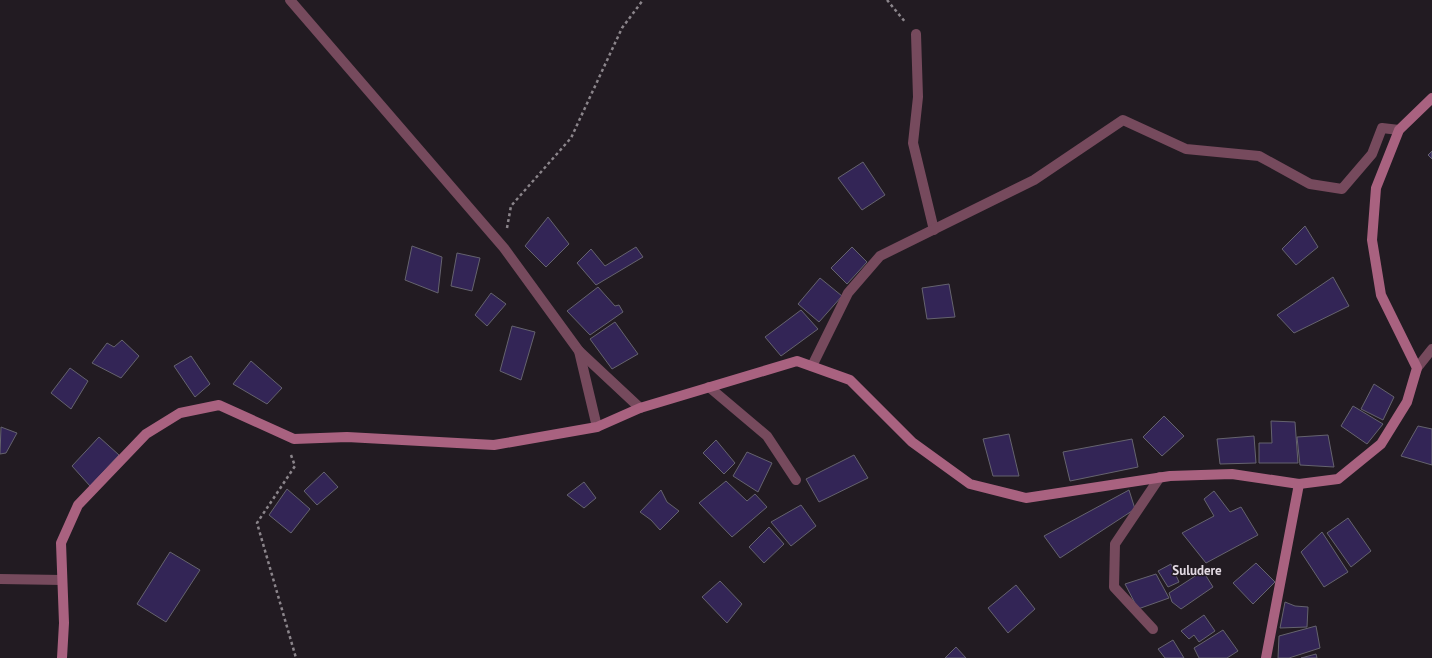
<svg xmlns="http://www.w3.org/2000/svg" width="1432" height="658" viewBox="0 0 1432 658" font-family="'PT Sans',sans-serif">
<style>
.building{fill:#332556;stroke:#65636e}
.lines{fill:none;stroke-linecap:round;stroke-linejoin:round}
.path{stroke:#8b858b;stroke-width:2.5;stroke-dasharray:3 3;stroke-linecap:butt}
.street{stroke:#764a5d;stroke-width:10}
.secondary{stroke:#a96280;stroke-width:10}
.labels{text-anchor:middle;stroke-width:3;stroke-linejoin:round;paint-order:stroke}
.quarter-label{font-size:13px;font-weight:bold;fill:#e2d9e2;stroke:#221b22}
</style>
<rect width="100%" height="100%" fill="#221b22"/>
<g class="building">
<path d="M1432,151V159L1428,155Z"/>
<path d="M863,162L885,195L862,210L838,178Z"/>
<path d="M548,217L569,244L546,267L525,246Z"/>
<path d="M1305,226L1318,247L1296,265L1282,249Z"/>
<path d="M412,246L442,257L438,293L405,280Z"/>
<path d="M636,247L643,257L596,285L577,263L591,249L605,266Z"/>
<path d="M852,247L867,262L847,284L831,268Z"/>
<path d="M457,253L480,258L472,291L451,286Z"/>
<path d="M1333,277L1349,306L1294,333L1277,315Z"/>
<path d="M820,278L842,296L819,322L798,304Z"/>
<path d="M949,284L955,317L927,319L922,288Z"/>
<path d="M598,287L615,306L619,305L623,312L590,335L567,311Z"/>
<path d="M491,293L506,304L487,326L475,315Z"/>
<path d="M801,310L818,329L781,356L765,337Z"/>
<path d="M615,322L638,354L612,369L590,339Z"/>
<path d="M512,326L535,332L521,380L500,371Z"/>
<path d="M122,340L139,356L121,378L92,363L107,343L114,347Z"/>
<path d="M191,356L210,384L195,397L174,366Z"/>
<path d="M251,361L282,388L267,404L233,384Z"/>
<path d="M70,368L88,381L71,409L51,393Z"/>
<path d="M1374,384L1394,397L1383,420L1361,409Z"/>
<path d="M1353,406L1383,424L1367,444L1341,426Z"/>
<path d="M1164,416L1184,436L1162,456L1143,437Z"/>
<path d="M1271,421L1295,422L1298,463H1259V443H1272Z"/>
<path d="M1418,426L1432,429V465L1401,456Z"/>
<path d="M1,427L17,433L6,453L0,454Z"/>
<path d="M1009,434L1019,476H993L983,439Z"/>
<path d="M1328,435L1334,467L1300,465L1297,437Z"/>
<path d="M1254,436L1256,463L1220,464L1217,439Z"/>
<path d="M99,437L119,455L90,486L72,466Z"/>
<path d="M1132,439L1138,467L1070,481L1063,452Z"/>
<path d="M716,440L735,463L724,474L703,453Z"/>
<path d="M747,452L772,463L758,492L733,476Z"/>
<path d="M854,455L868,478L819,502L806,479Z"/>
<path d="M324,472L338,487L317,505L304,491Z"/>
<path d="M726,481L747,501L755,494L767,507L732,537L699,503Z"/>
<path d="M584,482L596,498L584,508L567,495Z"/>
<path d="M287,489L310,509L291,533L269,515Z"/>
<path d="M661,490L667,502L679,511L660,530L651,520L640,512Z"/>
<path d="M1129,490L1135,509L1060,558L1044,536Z"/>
<path d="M1214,491L1230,512L1241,507L1258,535L1206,563L1182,533L1214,516L1204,499Z"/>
<path d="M801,505L816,526L791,546L771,522Z"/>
<path d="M1348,518L1371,551L1351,567L1327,533Z"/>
<path d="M769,527L784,544L764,563L749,547Z"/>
<path d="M1322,532L1348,572L1324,587L1301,552Z"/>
<path d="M170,552L200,570L166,622L137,604Z"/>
<path d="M1256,563L1275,582L1253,604L1233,583Z"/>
<path d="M1171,564L1179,582L1168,587L1158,571Z"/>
<path d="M1203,571L1213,587L1181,609L1172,602L1169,593Z"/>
<path d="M1156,574L1169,598L1138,609L1125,584Z"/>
<path d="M720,581L742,604L727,623L702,597Z"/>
<path d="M1016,585L1035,609L1008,633L988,608Z"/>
<path d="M1285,602L1295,606L1308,607L1307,627L1280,628Z"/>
<path d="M1204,615L1215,631L1199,642L1194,635L1189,639L1181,631Z"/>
<path d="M1316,626L1320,648L1289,658H1278L1279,636Z"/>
<path d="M1223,630L1238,651L1227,658H1199L1194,648Z"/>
<path d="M1173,640L1184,658H1165L1158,649Z"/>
<path d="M956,647L966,658H945Z"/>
<path d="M1316,654L1317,658H1301Z"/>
</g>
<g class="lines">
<g class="path">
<path d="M887,0L906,23"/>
<path d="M507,228L511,206L571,138L622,28L643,0"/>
<path d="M291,455L295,466L257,523L296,658"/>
</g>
<g class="street">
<path d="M290,0L504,248L579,351L597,427"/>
<path d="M916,34L918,97L913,143L934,230"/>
<path d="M579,351L640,408"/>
<path d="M812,366L848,293L880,256L1034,180L1123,120L1186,149L1259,156L1310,184L1342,189L1372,154L1382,128L1399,130"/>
<path d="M1417,368L1432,349"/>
<path d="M709,387L767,436L796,480"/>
<path d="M0,579L62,580"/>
<path d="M1153,629L1114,587L1115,544L1160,477"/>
</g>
<g class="secondary">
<path d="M62,658L64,623L61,543L78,505L146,434L180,413L219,405L294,439L347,437L494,445L597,427L640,408L797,361L850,380L912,442L970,484L1026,498L1170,476L1232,474L1299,484L1338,479L1381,444L1407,402L1417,368L1381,295L1372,240L1376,188L1399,130L1432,98"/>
<path d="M1266,658L1299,484"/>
</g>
</g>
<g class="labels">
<g class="quarter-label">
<text x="1197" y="575">Suludere</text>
</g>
</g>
</svg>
